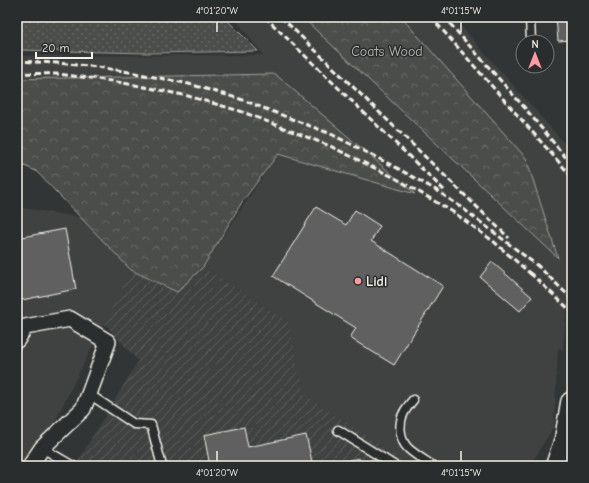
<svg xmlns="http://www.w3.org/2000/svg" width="589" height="483" viewBox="0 0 589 483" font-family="'Comic Neue',sans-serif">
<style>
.built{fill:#404242}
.industrial{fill:url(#industrial-furrows)}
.forest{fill:url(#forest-crowns);stroke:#a09f9a}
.park{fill:url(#park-dots);stroke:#a09f9a}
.building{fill:#5f605f;stroke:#f4f1e8}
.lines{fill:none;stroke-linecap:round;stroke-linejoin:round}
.service-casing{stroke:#f4f1e8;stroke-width:11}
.minor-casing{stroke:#f4f1e8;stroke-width:18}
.primary-casing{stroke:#f4f1e8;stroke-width:25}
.service{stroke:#2a2d2e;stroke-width:8}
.minor{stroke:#2a2d2e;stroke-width:15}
.primary{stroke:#2a2d2e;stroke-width:22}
.rail{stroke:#f4f1e8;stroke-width:3;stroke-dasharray:6 3;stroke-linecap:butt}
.ticks{fill:none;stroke:#f4f1e8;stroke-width:1.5}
.poi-dot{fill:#ff9aa2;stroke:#2a2d2e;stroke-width:1.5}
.labels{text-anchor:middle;stroke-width:3;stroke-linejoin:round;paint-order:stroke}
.park-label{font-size:14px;fill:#b9b8b1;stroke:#2a2d2e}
.poi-label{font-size:14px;font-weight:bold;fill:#f4f1e8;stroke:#2a2d2e;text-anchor:start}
.neatline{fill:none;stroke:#f4f1e8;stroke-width:1.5}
.ticks-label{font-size:10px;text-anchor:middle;fill:#f4f1e8}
</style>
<defs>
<pattern id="industrial-furrows" width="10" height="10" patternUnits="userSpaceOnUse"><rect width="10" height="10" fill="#404242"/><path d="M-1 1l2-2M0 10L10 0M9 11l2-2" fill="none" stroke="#5c5e5d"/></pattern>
<pattern id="forest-crowns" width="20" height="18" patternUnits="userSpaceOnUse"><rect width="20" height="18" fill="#4b4d4c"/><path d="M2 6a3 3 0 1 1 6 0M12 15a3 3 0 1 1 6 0" fill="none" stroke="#666766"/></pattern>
<pattern id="park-dots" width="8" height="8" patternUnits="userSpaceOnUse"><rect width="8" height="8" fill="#4b4d4c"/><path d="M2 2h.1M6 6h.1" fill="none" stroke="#666766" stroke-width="1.8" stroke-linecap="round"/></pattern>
</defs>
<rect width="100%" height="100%" fill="#323535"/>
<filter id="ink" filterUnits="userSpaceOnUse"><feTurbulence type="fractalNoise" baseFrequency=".025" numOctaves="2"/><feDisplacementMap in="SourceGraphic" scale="8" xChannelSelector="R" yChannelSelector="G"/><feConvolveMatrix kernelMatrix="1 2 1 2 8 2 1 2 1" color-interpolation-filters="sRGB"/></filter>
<g filter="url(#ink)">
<g class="built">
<path d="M234,17H453L572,152V253L563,351L558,348L554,426L536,456L526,466H411L304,395L289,322L203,267L277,155L17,120V56L263,55Z"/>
<path d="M17,207L80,217L131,270L32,466H17Z"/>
</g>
<path class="industrial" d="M203,267L289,322L305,395L411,466H75L138,361L104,323L131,270L177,292Z"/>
<g class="forest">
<path d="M302,17H401L526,158L558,258Z"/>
<path d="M275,74L415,194L278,154L242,202L203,267L177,292L131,270L36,171L17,163V79Z"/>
</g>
<path class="park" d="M17,17H224L258,51L148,53L17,50Z"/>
<g class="building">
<path d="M556,17H572V40L558,41Z"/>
<path d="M316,207L346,225L355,210L380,226L371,241L443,286L394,365L350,338L356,328L273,276Z"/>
<path d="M65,229L76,289L17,301V238Z"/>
<path d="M492,262L532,297L520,311L480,277Z"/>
<path d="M244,427L248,447L306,435L313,466H210L204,435Z"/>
<path d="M359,458L361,466H322Z"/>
</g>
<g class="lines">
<defs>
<g id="service">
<path d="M530,17L531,42"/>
<path d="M89,394L134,424L151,425L162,466"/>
<path d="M413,400C408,406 402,413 401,421C399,432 402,444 410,450C417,456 426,461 433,466"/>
<path d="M338,430L395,466"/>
<path d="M42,448L73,466"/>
</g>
<path id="minor" d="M17,340L25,327L70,319L108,342L89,394L83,409L42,448L30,466"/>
<path id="primary" d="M557,466L566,439L572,403"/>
</defs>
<use href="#service" class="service-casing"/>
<use href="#minor" class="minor-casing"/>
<use href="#primary" class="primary-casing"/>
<use href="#service" class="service"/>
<use href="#minor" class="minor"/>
<use href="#primary" class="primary"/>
<g class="rail">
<path d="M265,17L446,192"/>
<path d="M281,17L509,238"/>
<path d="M431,17L572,177"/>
<path d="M444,17L524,107L572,165"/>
<path d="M17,61L57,63L98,67L135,73L189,84L240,99L331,134L397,168L436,190L461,207L539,267"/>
<path d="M17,73L57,74L98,79L135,85L188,96L240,111L330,146L397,179L453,212L493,241L533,276"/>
<path d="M536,264L572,299"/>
<path d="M530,273L572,312"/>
</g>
</g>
</g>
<path class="ticks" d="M217,22V32M461,22V32M217,451V461M461,451V461"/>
<circle class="poi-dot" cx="358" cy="281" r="4"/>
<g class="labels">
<g class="park-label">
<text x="387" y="56">Coats Wood</text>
</g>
<g class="poi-label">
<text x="366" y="286">Lidl</text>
</g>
</g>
<rect width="589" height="483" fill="none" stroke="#2a2d2e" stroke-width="44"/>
<g transform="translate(535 54)"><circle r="19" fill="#2a2d2e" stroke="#7b7b78"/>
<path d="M0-3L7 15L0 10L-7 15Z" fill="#ff9aa2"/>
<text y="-6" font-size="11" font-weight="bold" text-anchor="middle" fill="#f4f1e8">N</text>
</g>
<path d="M36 52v6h56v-6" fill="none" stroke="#f4f1e8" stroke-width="2"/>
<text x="42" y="52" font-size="12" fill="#f4f1e8" stroke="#2a2d2e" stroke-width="3" paint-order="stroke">20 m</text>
<rect x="22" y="22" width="545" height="439" class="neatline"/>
<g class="ticks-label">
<text x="217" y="14">4°01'20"W</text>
<text x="461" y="14">4°01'15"W</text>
<text x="217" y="476">4°01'20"W</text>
<text x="461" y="476">4°01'15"W</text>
</g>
</svg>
